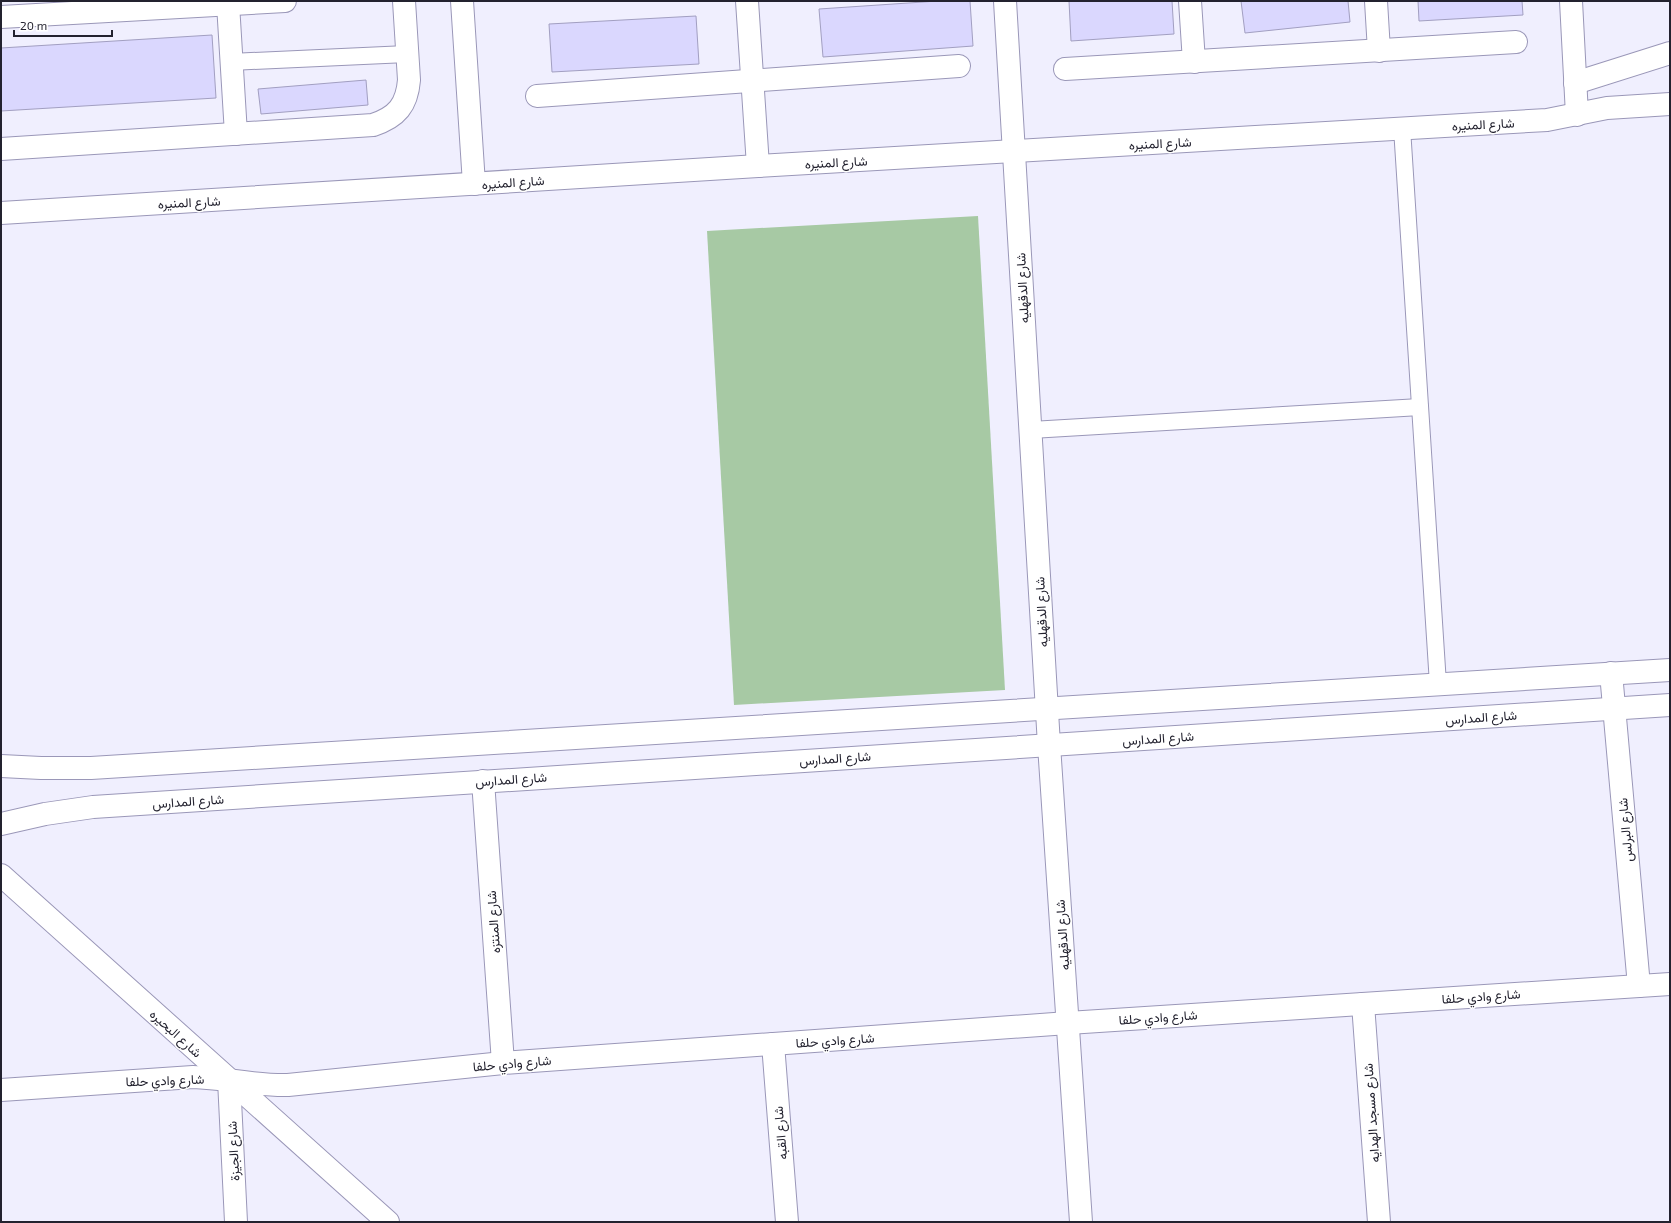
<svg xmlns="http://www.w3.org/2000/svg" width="1671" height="1223" viewBox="0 0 1671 1223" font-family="'Exo 2',Vazirmatn,sans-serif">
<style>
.green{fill:#a7c9a4}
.building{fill:#dad7fe;stroke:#a29fc1}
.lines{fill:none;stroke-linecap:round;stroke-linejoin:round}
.service-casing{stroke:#9a97b8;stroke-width:18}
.minor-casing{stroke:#9a97b8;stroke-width:24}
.secondary-casing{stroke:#9a97b8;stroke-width:24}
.service{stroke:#fff;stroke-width:16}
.minor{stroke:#fff;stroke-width:22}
.secondary{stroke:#fff;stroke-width:22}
.labels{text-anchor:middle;stroke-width:3;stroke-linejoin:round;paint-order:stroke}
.street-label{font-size:13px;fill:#23222f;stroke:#fff}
</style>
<rect width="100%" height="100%" fill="#f0effe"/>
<path class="green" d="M978,216L1005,690L734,705L707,231Z"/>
<g class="building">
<path d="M938,1H970L973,46L823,57L819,9Z"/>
<path d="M1069,1H1172L1174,34L1071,41Z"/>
<path d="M1241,1H1348L1350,22L1245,33Z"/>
<path d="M1418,1H1522L1523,15L1419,21Z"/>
<path d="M696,16L699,64L552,72L549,24Z"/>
<path d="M212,35L216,98L1,111V48Z"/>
<path d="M366,80L368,105L261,114L258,89Z"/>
</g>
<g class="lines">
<defs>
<g id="service">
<path d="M231,62L407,54"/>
<path d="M1402,128L1438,684"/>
<path d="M1031,430L1420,407"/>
</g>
<g id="minor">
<path d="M462,1L474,184"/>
<path d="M747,1L758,166"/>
<path d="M1005,1L1049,745L1081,1222"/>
<path d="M1190,1L1194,62"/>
<path d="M1376,1L1379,51"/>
<path d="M1571,1L1577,115"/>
<path d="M228,4L236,134"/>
<path d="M1,17L285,1"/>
<path d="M1065,69L1516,42"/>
<path d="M1575,83L1670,53"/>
<path d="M537,96L959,66"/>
<path d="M1,149L373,125C397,117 407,105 409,80L404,1"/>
<path d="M1,213L758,166L1547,120L1607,108L1670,104"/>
<path d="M1611,673L1639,986"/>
<path d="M483,781L503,1063"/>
<path d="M1,875L388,1222"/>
<path d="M1363,1004L1379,1222"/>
<path d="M773,1044L787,1222"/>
<path d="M229,1080L236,1222"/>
<path d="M1,1090L193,1077C225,1078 256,1086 288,1085L503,1063L1068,1023L1670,984"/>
</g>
<g id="secondary">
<path d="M1,766L41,768H91L1670,670"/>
<path d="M1,824L45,814L93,807L1670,705"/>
</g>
</defs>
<use href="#service" class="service-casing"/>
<use href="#minor" class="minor-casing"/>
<use href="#secondary" class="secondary-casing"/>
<use href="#service" class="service"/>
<use href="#minor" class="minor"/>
<use href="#secondary" class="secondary"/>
</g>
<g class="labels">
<g class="street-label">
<text transform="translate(1483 124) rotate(-3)" y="5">شارع المنيره</text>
<text transform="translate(1160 143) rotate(-3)" y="5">شارع المنيره</text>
<text transform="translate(836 162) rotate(-3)" y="5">شارع المنيره</text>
<text transform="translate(513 182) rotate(-4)" y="5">شارع المنيره</text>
<text transform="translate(189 202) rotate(-3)" y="5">شارع المنيره</text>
<text transform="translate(1022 288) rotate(-93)" y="5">شارع الدقهليه</text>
<text transform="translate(1041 612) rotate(-93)" y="5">شارع الدقهليه</text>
<text transform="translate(1481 717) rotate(-4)" y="5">شارع المدارس</text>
<text transform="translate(1158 738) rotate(-4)" y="5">شارع المدارس</text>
<text transform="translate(835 758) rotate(-4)" y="5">شارع المدارس</text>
<text transform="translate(511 779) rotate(-4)" y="5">شارع المدارس</text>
<text transform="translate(188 801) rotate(-4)" y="5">شارع المدارس</text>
<text transform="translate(1625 830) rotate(-95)" y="5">شارع البرلس</text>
<text transform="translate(493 922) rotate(-94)" y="5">شارع المنتزه</text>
<text transform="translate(1062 935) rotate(-94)" y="5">شارع الدقهليه</text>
<text transform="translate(1481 996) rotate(-4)" y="5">شارع وادي حلفا</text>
<text transform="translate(1158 1017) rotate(-4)" y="5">شارع وادي حلفا</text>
<text transform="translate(176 1033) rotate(42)" y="5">شارع البحيره</text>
<text transform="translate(835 1040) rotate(-4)" y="5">شارع وادي حلفا</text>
<text transform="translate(512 1063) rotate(-5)" y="5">شارع وادي حلفا</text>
<text transform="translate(165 1080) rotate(-2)" y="5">شارع وادي حلفا</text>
<text transform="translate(1371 1113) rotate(-94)" y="5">شارع مسجد الهدايه</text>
<text transform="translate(780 1133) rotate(-95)" y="5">شارع القبه</text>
<text transform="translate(233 1151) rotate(-93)" y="5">شارع الجيزة</text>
</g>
</g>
<rect width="1671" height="1223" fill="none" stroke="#23222f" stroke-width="4"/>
<path d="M14 30v6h98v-6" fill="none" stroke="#23222f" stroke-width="2"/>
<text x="20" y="30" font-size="12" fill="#23222f" stroke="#ffffff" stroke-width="3" paint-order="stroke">20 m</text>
</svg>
